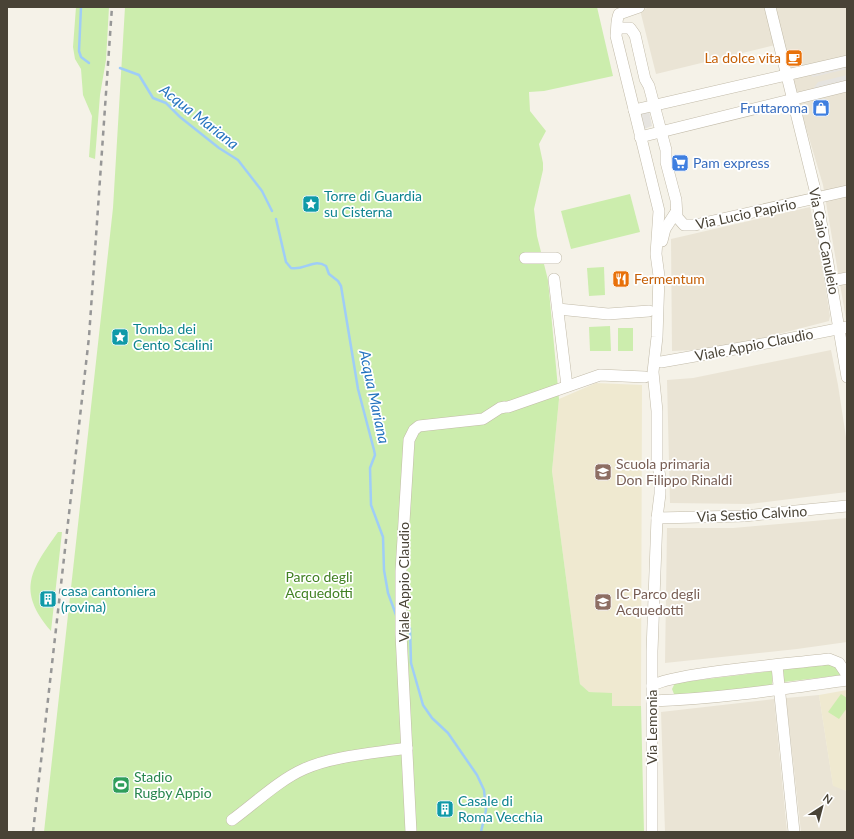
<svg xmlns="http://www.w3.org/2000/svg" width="854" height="839" viewBox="0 0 854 839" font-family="Lato,sans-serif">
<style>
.residential{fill:#eae4d5}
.education{fill:#efe9d0}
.green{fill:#ccedad}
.parking{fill:#e6e4e0}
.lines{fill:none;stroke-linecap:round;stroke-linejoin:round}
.stream{stroke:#9fcdf7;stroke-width:2.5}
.minor-casing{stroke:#c2bba9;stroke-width:12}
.minor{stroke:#fff;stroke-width:11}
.rail{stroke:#979797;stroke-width:2.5;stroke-dasharray:5 5;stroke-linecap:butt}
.labels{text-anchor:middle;stroke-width:3.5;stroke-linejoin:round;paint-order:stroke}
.food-label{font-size:14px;fill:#c56008;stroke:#fff;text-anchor:end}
.shop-label{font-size:14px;fill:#366cbe;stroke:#fff;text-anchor:end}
.culture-label{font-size:14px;fill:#0d838f;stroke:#fff;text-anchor:start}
.street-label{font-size:14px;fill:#494336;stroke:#fff}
.education-label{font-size:14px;fill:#785e54;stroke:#fff;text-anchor:start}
.park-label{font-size:14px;fill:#418123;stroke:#fff}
.leisure-label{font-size:14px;fill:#27864d;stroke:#fff;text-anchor:start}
.water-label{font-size:15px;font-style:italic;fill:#2574bf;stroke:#fff}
</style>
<rect width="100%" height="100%" fill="#f5f2e8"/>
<g class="residential">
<path d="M651,7H764L775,45L656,74L640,10Z"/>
<path d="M779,7H847V325L823,185L799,104L774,9Z"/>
<path d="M810,207L819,247L830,316L829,321L721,349L672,351L671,239Z"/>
<path d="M831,350L838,385L847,444V492L749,504L670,503L667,380L693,378Z"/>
<path d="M847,518V642L797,649L665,663L667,528H733Z"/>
<path d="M819,695L833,785L847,791V832H801L786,698Z"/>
<path d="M774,699L787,832H665L661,712Z"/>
</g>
<g class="education">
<path d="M596,383L642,385L641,706H612V694L589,692L580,684L552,471L559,399Z"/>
<path d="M847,690V791L833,786L819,695Z"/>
</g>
<g class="green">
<path d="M76,7H109L106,60L100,95L95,159L89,157L92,116L83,95L81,69L75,59L73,47Z"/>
<path d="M125,7H597L613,76L544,91L529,92L530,111L546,131L539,144L543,163V170L534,209L537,236L548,280L559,399L552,471L580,684L589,692L612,693V706H641L644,832H44L113,208Z"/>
<path d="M630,194L640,232L571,249L561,211Z"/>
<path d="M604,267L605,295L589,296L587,268Z"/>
<path d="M610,326L611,351H590L589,327Z"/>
<rect x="618" y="328" width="15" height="23"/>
<path d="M58,532H62L51,631C16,590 31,570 58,532Z"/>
<path d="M832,663L842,675L784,682L783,669Z"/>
<path d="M771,671L773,673L772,685L678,696L674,694L672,689L675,683Z"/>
<path d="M841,694L847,698V708L839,719L828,712Z"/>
</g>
<g class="parking">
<path d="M847,63V69L813,77L810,75Z"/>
<path d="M847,75V81L813,89L818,82Z"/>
<path d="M649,111L652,126L644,129L640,113Z"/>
</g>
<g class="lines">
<g class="stream">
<path d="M81,7L79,51L81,57L89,63"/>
<path d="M120,68L139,75L153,98L166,103L180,117L219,148L238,160L262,191L272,211"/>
<path d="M276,219L286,262L291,268C304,271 313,258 326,266L329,274L338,281L341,286L358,389L374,450L375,455L370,468L371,505L383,537L384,570L388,593L396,615"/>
<path d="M404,620L410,628L411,663L423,705L432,718L448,733L477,775L484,790L486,810L481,832"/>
</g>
<defs>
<g id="minor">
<path d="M639,7L619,14C616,20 617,29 616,36L659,211L656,254L659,276L657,337L653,372L657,411V460L660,477V494L657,518L652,651V832"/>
<path d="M770,7L817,198L847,377"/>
<path d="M618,28H630L635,35L645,79L649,86L666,150V162L676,200L677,217L684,225H695L847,191"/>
<path d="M634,110L847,61"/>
<path d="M640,137L847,86"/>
<path d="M662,241L665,229L676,212"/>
<path d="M525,258H556"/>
<path d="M554,279L567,386"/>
<path d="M832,281L847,278"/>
<path d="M558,309L608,314L649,311"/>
<path d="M661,362L752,346L847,327"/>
<path d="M508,407L600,375L645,377"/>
<path d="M657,518L744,516L847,506"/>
<path d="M777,666L794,832"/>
<path d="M652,686C670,673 799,663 829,659L839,663L847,675"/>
<path d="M652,701C717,699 783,689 847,680"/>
<path d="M232,820C254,804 279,780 304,769C332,756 376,753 407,748"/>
<path d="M411,832L401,634V571L409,440L414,430L419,426L483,419L500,408L505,407"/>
</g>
</defs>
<use href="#minor" class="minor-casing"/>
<use href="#minor" class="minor"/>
<path class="rail" d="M33,832L89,337L112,7"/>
</g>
<defs>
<symbol id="cafe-square" viewBox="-11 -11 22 22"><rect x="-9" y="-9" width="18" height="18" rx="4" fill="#e8710a" stroke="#fff"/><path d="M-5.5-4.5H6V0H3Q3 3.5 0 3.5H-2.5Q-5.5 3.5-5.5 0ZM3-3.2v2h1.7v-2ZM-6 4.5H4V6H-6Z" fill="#fff"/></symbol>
<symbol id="shop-square" viewBox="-11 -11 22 22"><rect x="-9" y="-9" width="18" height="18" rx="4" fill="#3f7fe0" stroke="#fff"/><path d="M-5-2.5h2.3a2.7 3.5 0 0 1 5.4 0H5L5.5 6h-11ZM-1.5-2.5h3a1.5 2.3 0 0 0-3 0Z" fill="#fff"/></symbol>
<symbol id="supermarket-square" viewBox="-11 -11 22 22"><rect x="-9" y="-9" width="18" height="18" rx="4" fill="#3f7fe0" stroke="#fff"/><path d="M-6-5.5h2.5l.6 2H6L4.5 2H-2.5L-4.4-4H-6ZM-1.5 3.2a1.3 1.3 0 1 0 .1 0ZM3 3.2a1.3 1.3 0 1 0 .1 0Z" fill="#fff"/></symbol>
<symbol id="sight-square" viewBox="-11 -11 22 22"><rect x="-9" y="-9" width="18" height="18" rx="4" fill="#0f9aa8" stroke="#fff"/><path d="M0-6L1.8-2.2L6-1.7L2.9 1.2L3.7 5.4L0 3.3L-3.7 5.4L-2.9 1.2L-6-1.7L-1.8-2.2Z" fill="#fff"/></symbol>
<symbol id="restaurant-square" viewBox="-11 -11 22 22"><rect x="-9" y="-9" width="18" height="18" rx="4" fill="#e8710a" stroke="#fff"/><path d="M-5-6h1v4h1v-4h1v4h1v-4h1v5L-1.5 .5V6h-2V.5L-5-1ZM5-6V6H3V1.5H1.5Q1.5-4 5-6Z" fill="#fff"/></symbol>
<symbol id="school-square" viewBox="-11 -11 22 22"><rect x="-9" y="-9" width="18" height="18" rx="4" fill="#8d6e63" stroke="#fff"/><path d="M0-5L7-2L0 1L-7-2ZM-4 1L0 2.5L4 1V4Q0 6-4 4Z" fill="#fff"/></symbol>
<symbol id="building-square" viewBox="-11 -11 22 22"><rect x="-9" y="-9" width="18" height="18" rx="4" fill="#0f9aa8" stroke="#fff"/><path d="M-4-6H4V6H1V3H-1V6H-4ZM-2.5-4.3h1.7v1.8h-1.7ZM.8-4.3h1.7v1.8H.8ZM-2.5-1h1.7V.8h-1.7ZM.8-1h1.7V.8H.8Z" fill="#fff"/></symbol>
<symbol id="stadium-square" viewBox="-11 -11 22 22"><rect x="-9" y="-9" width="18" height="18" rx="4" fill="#2e9e5b" stroke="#fff"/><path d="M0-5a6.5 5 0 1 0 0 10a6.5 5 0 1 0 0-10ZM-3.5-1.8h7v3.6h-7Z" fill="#fff"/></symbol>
</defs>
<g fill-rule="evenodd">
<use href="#cafe-square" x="784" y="48" width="20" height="20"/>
<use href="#shop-square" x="811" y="98" width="20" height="20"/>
<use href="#supermarket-square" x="670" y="153" width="20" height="20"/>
<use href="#sight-square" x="301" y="194" width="20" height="20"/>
<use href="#restaurant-square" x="611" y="269" width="20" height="20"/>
<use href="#sight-square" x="110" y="327" width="20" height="20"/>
<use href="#school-square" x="593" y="462" width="20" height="20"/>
<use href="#building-square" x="38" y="589" width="20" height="20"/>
<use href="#school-square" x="593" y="592" width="20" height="20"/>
<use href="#stadium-square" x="111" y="775" width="20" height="20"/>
<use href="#building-square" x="435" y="799" width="20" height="20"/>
</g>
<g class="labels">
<g class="food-label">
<text x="781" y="63">La dolce vita</text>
<text x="634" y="284" text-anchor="start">Fermentum</text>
</g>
<g class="shop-label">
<text x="808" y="113">Fruttaroma</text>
<text x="693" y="168" text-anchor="start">Pam express</text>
</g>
<g class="culture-label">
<text x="324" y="201">Torre di Guardia<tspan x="324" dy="16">su Cisterna</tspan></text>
<text x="133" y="334">Tomba dei<tspan x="133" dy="16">Cento Scalini</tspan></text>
<text x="61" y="596">casa cantoniera<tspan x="61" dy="16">(rovina)</tspan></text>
<text x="458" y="806">Casale di<tspan x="458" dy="16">Roma Vecchia</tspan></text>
</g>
<g class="street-label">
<text transform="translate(746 214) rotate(-12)" y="5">Via Lucio Papirio</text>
<text transform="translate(824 241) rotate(79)" y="5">Via Caio Canuleio</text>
<text transform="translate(754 345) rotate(-11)" y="5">Viale Appio Claudio</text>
<text transform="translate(752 514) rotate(-3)" y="5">Via Sestio Calvino</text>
<text transform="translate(404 582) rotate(-90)" y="5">Viale Appio Claudio</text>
<text transform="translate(652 727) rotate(-90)" y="5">Via Lemonia</text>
</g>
<g class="education-label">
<text x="616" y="469">Scuola primaria<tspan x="616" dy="16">Don Filippo Rinaldi</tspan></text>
<text x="616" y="599">IC Parco degli<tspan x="616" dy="16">Acquedotti</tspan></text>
</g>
<g class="park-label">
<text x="319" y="582">Parco degli<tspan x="319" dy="16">Acquedotti</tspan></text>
</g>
<g class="leisure-label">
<text x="134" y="782">Stadio<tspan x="134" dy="16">Rugby Appio</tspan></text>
</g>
<g class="water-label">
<text transform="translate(199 117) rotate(38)" y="5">Acqua Mariana</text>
<text transform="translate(374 397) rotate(78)" y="5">Acqua Mariana</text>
</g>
</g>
<rect width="854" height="839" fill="none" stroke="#494336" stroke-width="16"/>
<g transform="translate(822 807) rotate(36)" stroke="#ffffff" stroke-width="3" paint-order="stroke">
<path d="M0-3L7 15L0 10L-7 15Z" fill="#494336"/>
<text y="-6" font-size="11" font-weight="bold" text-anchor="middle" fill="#494336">N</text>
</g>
</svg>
